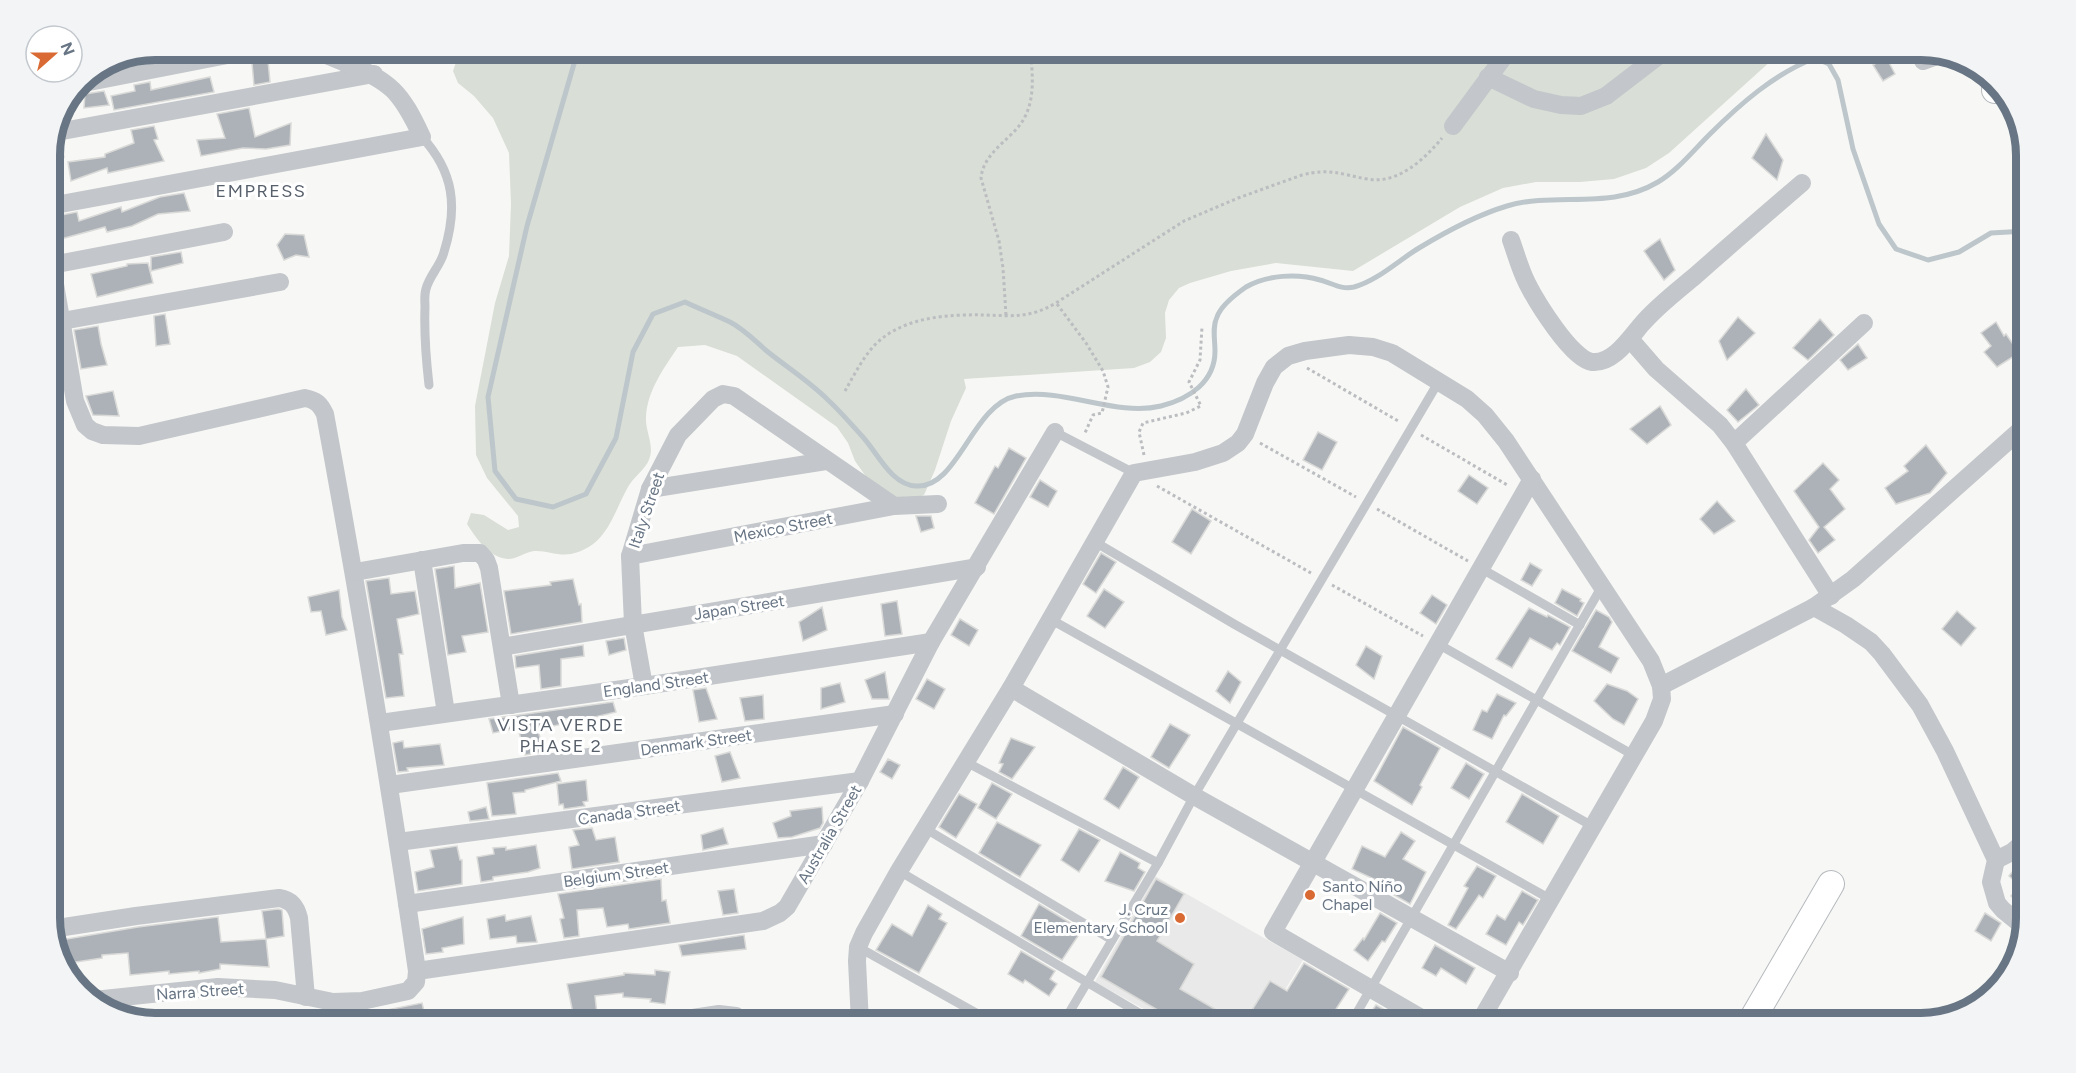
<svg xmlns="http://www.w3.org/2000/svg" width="2076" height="1073" viewBox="0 0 2076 1073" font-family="Figtree,sans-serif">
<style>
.built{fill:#e8e9e8}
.green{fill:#d9ded6}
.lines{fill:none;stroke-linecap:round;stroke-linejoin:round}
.stream{stroke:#bdc6cb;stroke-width:5}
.building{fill:#acb2b8;stroke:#d9d9d7;stroke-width:1.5}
.secondary-casing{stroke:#b6babe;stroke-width:28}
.path{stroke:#bbbdc0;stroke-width:3;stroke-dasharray:3 3;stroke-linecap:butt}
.service{stroke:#c3c6ca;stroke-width:9}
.minor{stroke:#c3c6ca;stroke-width:18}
.secondary{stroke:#fff;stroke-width:26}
.poi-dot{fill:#d96a33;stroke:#fff;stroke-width:2}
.labels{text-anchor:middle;stroke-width:6;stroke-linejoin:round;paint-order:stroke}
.street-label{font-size:16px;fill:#687584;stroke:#fff}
.poi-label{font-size:16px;fill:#687584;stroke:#fff;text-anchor:start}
.neighbourhood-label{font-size:18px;letter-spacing:1.5px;fill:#565f6a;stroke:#fff}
.rim{fill:none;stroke:#687584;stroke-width:8}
</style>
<rect width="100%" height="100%" fill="#f7f8f5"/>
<path class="built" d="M1155,876L1303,960L1265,1023H1169L1095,982Z"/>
<path class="green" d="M482,50H520L542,61L560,55L565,50H1783L1669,153L1646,168L1614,179L1580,182H1536L1503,188L1460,207L1353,271L1276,263L1231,271L1190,283L1179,288L1169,300L1165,313L1166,338L1161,352L1150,362L1134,368L964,379L966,388L951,421L935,470L924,495L913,499L893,498L867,478L855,461L848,443L837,427L737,356L705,345L678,347C664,368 647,391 646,417C645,432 656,447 648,462C643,471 633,478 628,487C612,516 607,546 571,554C557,556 545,550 534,551C525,552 517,559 508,559C489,558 476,538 467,524L471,513L484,515L508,530L519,527L518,516L487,478L476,455L475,406L495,303L509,256L511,204L509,153L493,118L474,96L458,83L453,71L456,62Z"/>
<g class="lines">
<path class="stream" d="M578,50L527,226L488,397L495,471L516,499L553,507L586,494L616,438L633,352L653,314L685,302C700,309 715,315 730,322C744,329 756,342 768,352C788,368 810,382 828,400C840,411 851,424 862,436C877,452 891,485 916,486C958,489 972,405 1016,396C1064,387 1115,417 1161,406C1189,399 1215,382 1215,351C1215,340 1212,327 1217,317C1221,305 1236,294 1246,287C1267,275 1297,273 1320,280C1332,283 1341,290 1354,287C1377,281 1399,260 1419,248C1447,231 1477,215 1507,206C1557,191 1609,211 1658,182C1677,171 1693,151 1709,135C1740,104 1774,74 1815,58L1829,64L1838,80L1853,149L1879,224L1896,249L1928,260L1959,252L1991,233L2026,231"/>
</g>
<g class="building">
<path d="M1886,57L1895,74L1883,81L1873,65Z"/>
<path d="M268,61L270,82L254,85L252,63Z"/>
<path d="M210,77L214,92L114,110L111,96L135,91L134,85L150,82L151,90Z"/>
<path d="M104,91L109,105L84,108L85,94Z"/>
<path d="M249,108L255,137L291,123L290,145L266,149L243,148L201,156L197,140L225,138L217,114Z"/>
<path d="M154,126L158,139L154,140L164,161L108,173L107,168L71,181L68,162L105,157V154L134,143L131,130Z"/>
<path d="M1766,134L1783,160L1777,180L1752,158Z"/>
<path d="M53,142L61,143L64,157L50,159V149Z"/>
<path d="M184,193L190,211L158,214L132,226L107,232L105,227L50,242V231L58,228L56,216L77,212L79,221L121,207L122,212L160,197Z"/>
<path d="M285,234L304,235L309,257L296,255L284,260L277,245Z"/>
<path d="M1660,239L1675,270L1664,280L1644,251Z"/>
<path d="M181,252L183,263L151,271V257Z"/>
<path d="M148,263L153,283L97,297L91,274L127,266V264Z"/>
<path d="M165,314L170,344L156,346L154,316Z"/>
<path d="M1738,317L1755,333L1727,360L1719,341Z"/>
<path d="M1820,319L1834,335L1808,360L1793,348Z"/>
<path d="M1996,322L2004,336L2006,334L2019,353L1997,367L1984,352L1991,346L1981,333Z"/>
<path d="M98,326L101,344L107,365L81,369L74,330Z"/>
<path d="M1858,344L1867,358L1848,370L1840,360Z"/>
<path d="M1746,389L1759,405L1738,422L1727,410Z"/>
<path d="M113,391L119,416L93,415L86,396Z"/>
<path d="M1660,406L1671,425L1647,444L1630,429Z"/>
<path d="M1318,432L1337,442L1322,470L1303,460Z"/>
<path d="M1926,445L1947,473L1930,493L1896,504L1885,488L1908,471L1904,466Z"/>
<path d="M1009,448L1026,458L994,514L975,503L995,466L998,468Z"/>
<path d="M1823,463L1839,480L1830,489L1845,509L1824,527L1835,540L1818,553L1809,540L1819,527L1794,491Z"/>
<path d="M1469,475L1488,488L1477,504L1458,491Z"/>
<path d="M1040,480L1057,491L1048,507L1030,497Z"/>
<path d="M1717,501L1735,521L1714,534L1700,519Z"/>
<path d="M1192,509L1211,521L1191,554L1172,542Z"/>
<path d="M916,516H931L934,528L921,532Z"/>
<path d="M1101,553L1116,562L1096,593L1083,584Z"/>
<path d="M1530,563L1542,570L1532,586L1521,580Z"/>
<path d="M454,566L455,588L480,583L488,632L462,636L466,652L448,655L435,569Z"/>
<path d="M389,578L391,594L415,591L419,614L397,619L403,654H399L404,696L386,698L366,581Z"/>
<path d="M573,579L579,605L581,604L582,622L511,634L504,591L551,585L550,582Z"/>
<path d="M1104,589L1124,602L1105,628L1087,616Z"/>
<path d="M1562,589L1581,599L1580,601L1584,603L1577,616L1555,603Z"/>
<path d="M339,590L342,617L347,630L326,635L321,611L311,612L308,597Z"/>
<path d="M1432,595L1447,605L1436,624L1420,613Z"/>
<path d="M897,601L902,634L885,636L881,604Z"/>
<path d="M822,607L827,630L803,641L799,622Z"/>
<path d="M1529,608L1547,617L1548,615L1570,627L1560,645L1557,643L1552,650L1530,638L1512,668L1496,659Z"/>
<path d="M1596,610L1609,617L1612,622L1599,647L1619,658L1611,673L1572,651Z"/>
<path d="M1957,611L1976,628L1961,646L1942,629Z"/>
<path d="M960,619L978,630L969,646L951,635Z"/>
<path d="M624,638L626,650L609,655L606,641Z"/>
<path d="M583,645L584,656L561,659V686L541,689L539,665L516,668L515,656Z"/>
<path d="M1366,646L1382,656L1374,679L1356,665Z"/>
<path d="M1228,671L1241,682L1230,703L1216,691Z"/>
<path d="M885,672L889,699H872L865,680Z"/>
<path d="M927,679L945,689L934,709L916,699Z"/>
<path d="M840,683L845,702L821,709V688Z"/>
<path d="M1607,684L1627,691L1638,699L1624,725L1613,719L1594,701Z"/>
<path d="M706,688L717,719L699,722L693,690Z"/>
<path d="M1497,694L1516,703L1506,716L1504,715L1492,739L1473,730L1482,710L1487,712Z"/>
<path d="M763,695L764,719L745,721L740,698Z"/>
<path d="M613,702L616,712L595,717L562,719L563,724L538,729L543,752L525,755L518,728L493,733L489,719Z"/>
<path d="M1170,724L1190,735L1169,768L1151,757Z"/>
<path d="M1403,727L1440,748L1420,785L1422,787L1412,805L1374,781Z"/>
<path d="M1011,738L1035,747L1012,779L999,772L1003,764L999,763Z"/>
<path d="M403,741L404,748L440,744L444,765L407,768L408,771L398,772L393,743Z"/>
<path d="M730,752L740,778L722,782L715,756Z"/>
<path d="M888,759L900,765L892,779L880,772Z"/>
<path d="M1466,763L1484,774L1469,799L1451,788Z"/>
<path d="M1123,767L1139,777L1119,809L1104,799Z"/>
<path d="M558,773L561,781L525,790V792L513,793L516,814L492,816L487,783Z"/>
<path d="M586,780L588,801L583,802L585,806L564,809L563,804L559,805L557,784Z"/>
<path d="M992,783L1012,794L996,819L978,808Z"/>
<path d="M959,794L977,804L956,838L939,827Z"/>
<path d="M1522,794L1559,816L1543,844L1506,822Z"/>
<path d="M486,807L489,819L470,821L468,812Z"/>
<path d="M822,807L823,823L820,828L792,837L778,838L773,823L791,816L790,811Z"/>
<path d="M997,822L1041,845L1020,877L979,853Z"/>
<path d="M592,828L596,840L615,837L619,862L572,869L569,847L579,845L573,830Z"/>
<path d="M723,828L728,844L703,850L701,835Z"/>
<path d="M1079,829L1100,840L1079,872L1061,860Z"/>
<path d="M1401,832L1415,841L1403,859L1426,872L1410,904L1387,891L1389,886L1352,869L1362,846L1385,857Z"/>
<path d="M536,845L540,868L528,872L493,877V880L481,882L477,857L494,854L493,848L506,847V850Z"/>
<path d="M457,846L460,860H462V884L418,891L415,872L434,867L430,850Z"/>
<path d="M1120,852L1140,863L1138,868L1145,872L1134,891L1105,881Z"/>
<path d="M2026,855V910L2011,896L2020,886L2009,876Z"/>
<path d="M1477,866L1496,876L1483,898L1479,895L1456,929L1448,925L1468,888L1464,886Z"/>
<path d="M661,879L662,901L666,900L670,923L629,929L628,924L607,927L603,908L577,910L579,936L564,938L560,919L564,918L558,894Z"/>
<path d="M1156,879L1184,894L1157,941L1194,964L1180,989L1239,1023H1180L1101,977Z"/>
<path d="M734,889L738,913L723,915L718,891Z"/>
<path d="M1522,891L1538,900L1523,925L1519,922L1506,945L1486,934L1497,915L1505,920Z"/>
<path d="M1039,904L1082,930L1062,960L1021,936Z"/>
<path d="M928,905L942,914L939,919L947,923L919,973L876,950L892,924L912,936Z"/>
<path d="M278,909L282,910L284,936L266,939L262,911Z"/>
<path d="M1380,913L1397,923L1385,942L1382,941L1368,961L1354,950L1363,938L1364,940Z"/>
<path d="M1985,913L2001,923L1991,941L1975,931Z"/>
<path d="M505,915L506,921L531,916L537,942L517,943L516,936L490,939L487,919Z"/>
<path d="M218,917L221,942L266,939L269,967L220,964V969L199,973V971L169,974V971L130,975L128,953L102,955V958L63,964L55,941L138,927Z"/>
<path d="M463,917L464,944L442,948L443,952L426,954L422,929Z"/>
<path d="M744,935L746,949L682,956L679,945Z"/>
<path d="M1435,945L1475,968L1466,984L1441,968L1436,976L1422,968Z"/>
<path d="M1021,951L1055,971L1050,979L1057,984L1049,996L1025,980L1023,983L1008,974Z"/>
<path d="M1304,963L1349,989L1327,1023H1244L1270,981L1287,991Z"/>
<path d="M655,970L670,972L665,1004L650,1002L651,999L623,997V993L595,996L598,1023H575L567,984L624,975V973L655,975Z"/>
<path d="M422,1003L427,1023H352L351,1017Z"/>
<path d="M1376,1005L1390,1013L1383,1023H1378L1367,1018Z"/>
</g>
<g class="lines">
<defs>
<g id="secondary">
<path d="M1995,90L1998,87"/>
<path d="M1750,1023L1831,884"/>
</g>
</defs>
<use href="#secondary" class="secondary-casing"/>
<g class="path">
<path d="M1057,304L1086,343L1103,371L1108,387L1102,413L1093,415L1084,435"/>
<path d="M1006,315L1003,268L999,241L981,178C983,155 1006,142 1019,126C1036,105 1033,75 1030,50"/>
<path d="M1307,368L1400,422"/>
<path d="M845,391C853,377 861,361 872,348C899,317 947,314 985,315C1014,316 1030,318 1056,303L1184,221L1238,198L1302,175C1330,168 1340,174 1367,179C1397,185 1425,159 1442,138"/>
<path d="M1421,435L1509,486"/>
<path d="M1260,443L1356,497"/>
<path d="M1144,455L1139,432L1143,423L1186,413L1201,406L1189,382L1200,360L1202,327"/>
<path d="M1157,486L1311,573"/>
<path d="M1377,509L1468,561"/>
<path d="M1332,585L1423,636"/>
</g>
<g class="service">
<path d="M422,137C454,172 458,207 444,252C441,265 429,276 426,289C424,295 425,302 425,307C424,334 426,359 429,385"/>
<path d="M1055,432L1134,473"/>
<path d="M1095,542L1234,624L1594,827"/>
<path d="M1482,569L1580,625"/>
<path d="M1050,619L1552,900"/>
<path d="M1438,644L1635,756"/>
<path d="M966,762L1158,863"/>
<path d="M926,829L1112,940"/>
<path d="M899,871L1156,1023"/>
<path d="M858,947L994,1023"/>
<path d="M1063,1023L1158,863L1194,796L1439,381"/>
<path d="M1351,1023L1602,586"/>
</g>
<g class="minor">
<path d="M148,51L171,65"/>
<path d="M1923,61L1942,54"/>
<path d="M1488,77L1534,99L1561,105L1581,106L1606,96L1666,50"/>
<path d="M79,84L253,50"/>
<path d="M1995,90L2012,107"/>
<path d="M1453,126L1509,50"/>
<path d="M57,132L374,74"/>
<path d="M50,206L422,137C401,92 391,81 345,63C334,58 322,52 310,50"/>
<path d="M1511,240C1516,254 1520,269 1527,283C1536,301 1572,360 1592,362C1613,364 1629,339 1641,325C1656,307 1677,291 1695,276C1730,245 1766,214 1802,183"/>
<path d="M50,255L75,401L85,425L92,431L103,435L139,436L305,398C316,400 320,404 325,414C359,599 390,785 417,971L416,982L408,991L362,1001L333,1002L275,990L218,987L94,1000"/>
<path d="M52,265L224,232"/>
<path d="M62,321L280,282"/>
<path d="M1630,339L1656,369L1720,425L1734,443L1831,596"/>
<path d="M1734,443L1864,323"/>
<path d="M650,489L826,461"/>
<path d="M630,556L894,506L938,504"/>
<path d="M422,560L446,713"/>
<path d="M355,572L463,553H480L486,560L489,568L511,705"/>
<path d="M1814,607L1846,625L1871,642L1882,654L1920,705L1945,751L1996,860L1991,882L1997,903L2003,910L2024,927"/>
<path d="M502,647L977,567"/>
<path d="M644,686L633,624L630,556L650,489L678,435L713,399L723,394L734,396L894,506"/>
<path d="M1661,686L1814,607L1853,579L2026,425"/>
<path d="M1011,688L1194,796L1510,973"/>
<path d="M380,723L644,686L931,642"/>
<path d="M390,785L895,714"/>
<path d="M398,842L860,781"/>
<path d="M1996,860L2012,852L2026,840"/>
<path d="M407,904L824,844"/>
<path d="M51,929L136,916L279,898C291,900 296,906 299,918L306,997"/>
<path d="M417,971L763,921L780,913L787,907L860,781L931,642L1055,432"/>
<path d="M660,1023L719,1014L736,1016L743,1023"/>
<path d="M860,1023L857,961L858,947L864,933L899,871L1011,688L1134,473L1195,462L1223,453L1238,443L1245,434L1265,383L1274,367L1288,356L1305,351L1349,345L1373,347L1392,353L1467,399L1485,415L1506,441L1651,661L1661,686L1662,699L1654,721L1479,1023"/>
<path d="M1430,1023L1273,932L1532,479"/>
</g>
<use href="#secondary" class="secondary"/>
</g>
<g class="poi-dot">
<circle cx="1310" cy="895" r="6"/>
<circle cx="1180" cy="918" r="6"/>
</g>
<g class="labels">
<g class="street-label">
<text transform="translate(646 510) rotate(-71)" y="6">Italy Street</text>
<text transform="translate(783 527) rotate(-11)" y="6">Mexico Street</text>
<text transform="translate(739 607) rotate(-9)" y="6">Japan Street</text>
<text transform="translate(656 684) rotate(-8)" y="6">England Street</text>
<text transform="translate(696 742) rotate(-8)" y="6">Denmark Street</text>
<text transform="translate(629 812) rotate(-8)" y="6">Canada Street</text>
<text transform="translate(829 834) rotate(-60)" y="6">Australia Street</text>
<text transform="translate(616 874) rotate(-8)" y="6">Belgium Street</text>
<text transform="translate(200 991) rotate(-4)" y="6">Narra Street</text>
</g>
<g class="poi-label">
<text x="1322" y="892">Santo Niño<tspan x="1322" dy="18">Chapel</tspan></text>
<text x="1168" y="915" text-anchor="end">J. Cruz<tspan x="1168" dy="18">Elementary School</tspan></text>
</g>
<g class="neighbourhood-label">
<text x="261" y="197">EMPRESS</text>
<text x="561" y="731">VISTA VERDE<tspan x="561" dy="21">PHASE 2</tspan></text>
</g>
</g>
<path d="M0 0H2076V1073H0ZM155 60H1921A95 95 0 0 1 2016 155V918A95 95 0 0 1 1921 1013H155A95 95 0 0 1 60 918V155A95 95 0 0 1 155 60Z" fill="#f3f4f5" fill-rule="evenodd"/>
<path class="rim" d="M155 60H1921A95 95 0 0 1 2016 155V918A95 95 0 0 1 1921 1013H155A95 95 0 0 1 60 918V155A95 95 0 0 1 155 60Z"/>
<g transform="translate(54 54) rotate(69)"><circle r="28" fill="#ffffff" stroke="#c3c8ce" stroke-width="1.5"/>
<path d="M0-4.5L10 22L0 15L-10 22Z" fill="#d96a33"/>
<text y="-9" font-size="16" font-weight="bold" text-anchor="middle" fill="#687584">N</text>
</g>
</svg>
